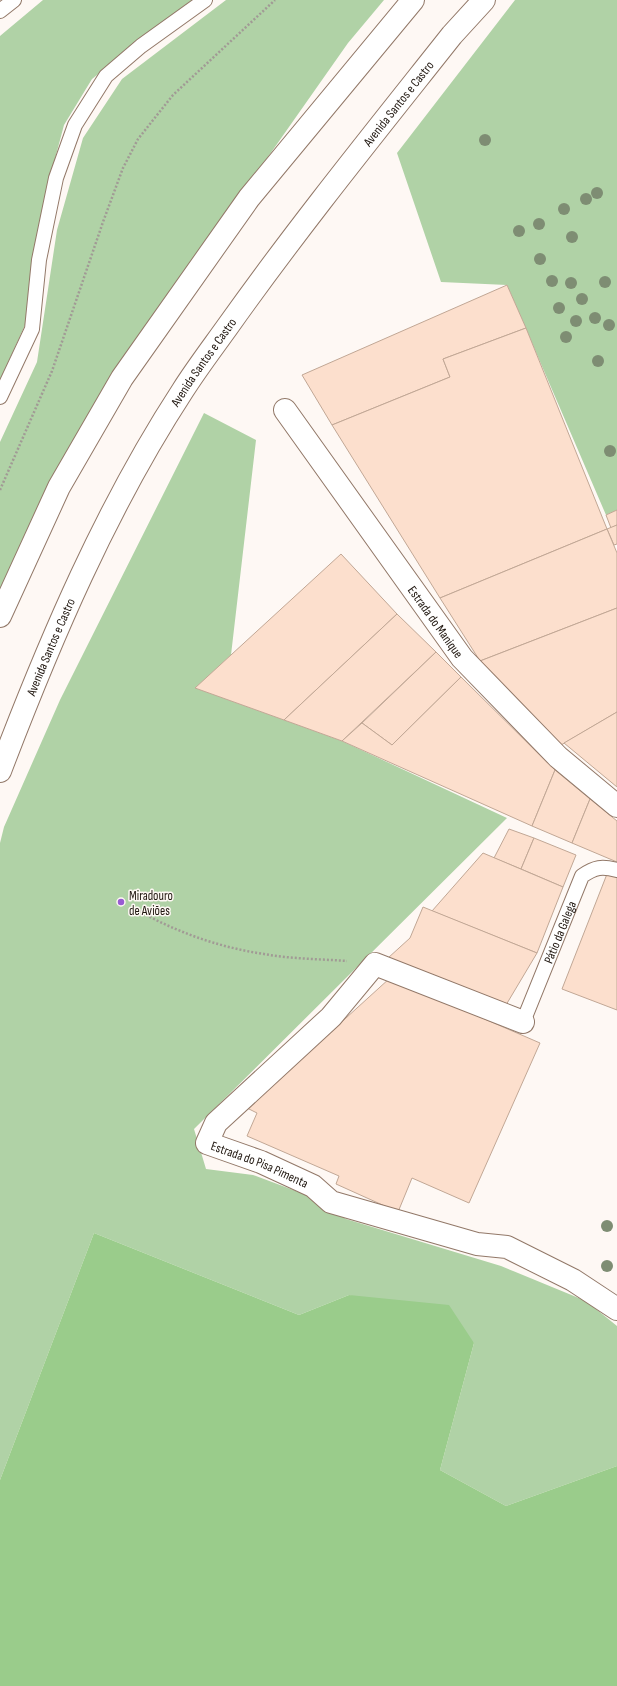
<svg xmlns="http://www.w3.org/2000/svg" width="617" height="1686" viewBox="0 0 617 1686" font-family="'Sofia Sans Condensed',sans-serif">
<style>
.green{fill:#b0d2a6}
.forest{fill:#9acc8b}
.building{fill:#fcdfcd;stroke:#c1a795}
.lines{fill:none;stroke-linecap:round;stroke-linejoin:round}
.service-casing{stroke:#927868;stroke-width:16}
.minor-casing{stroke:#927868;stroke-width:24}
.primary-casing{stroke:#927868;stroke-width:24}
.path{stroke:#a19a95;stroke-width:2.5;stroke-dasharray:2 2;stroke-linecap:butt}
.service{stroke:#fff;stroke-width:14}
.minor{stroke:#fff;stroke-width:22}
.primary{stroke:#fff;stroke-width:22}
.tree{fill:#7e8d73}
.poi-dot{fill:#985bd2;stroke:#fef8f4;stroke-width:1.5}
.labels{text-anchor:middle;stroke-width:3;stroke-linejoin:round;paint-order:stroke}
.street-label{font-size:13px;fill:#1f160f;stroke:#fef8f4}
.poi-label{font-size:13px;fill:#1f160f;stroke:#fef8f4;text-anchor:start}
</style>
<rect width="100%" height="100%" fill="#fef8f4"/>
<g class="green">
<path d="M43,0H192L92,79L64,125L48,185L25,325L0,380V36Z"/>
<path d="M226,0H384L348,43L211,238L0,593V442L37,362L57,230L83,138L122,79Z"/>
<path d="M515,0H617V510L606,515L507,285L441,282L397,153Z"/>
<path d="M204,413L256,440L231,655L196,688L342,741L507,818L194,1129L206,1169L253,1175L304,1194L346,1219L501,1266L586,1301L617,1326V1466L506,1506L440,1470L474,1343L349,1295L299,1315L94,1233L0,1480V843L4,827L60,700Z"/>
</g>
<path class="forest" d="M94,1233L299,1315L349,1295L449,1305L474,1343L440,1470L506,1506L617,1466V1686H0V1480Z"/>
<g class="building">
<path d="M507,285L526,328L443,359L450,377L332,425L302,375Z"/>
<path d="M526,328L607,529L440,598L332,425L450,377L443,359Z"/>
<path d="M617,510V525L611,528L606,515Z"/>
<path d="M617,525V544L614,545L607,529Z"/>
<path d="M607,529L617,553V608L480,661L440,598Z"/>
<path d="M341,554L397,614L284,720L195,688Z"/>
<path d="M617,608V712L556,748L480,661Z"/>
<path d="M397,614L436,652L342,741L284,720Z"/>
<path d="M436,652L461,677L392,745L362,723Z"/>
<path d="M461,677L555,770L532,826L342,741L362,723L392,745Z"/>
<path d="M617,712V787L564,743Z"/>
<path d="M555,770L590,799L572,843L532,826Z"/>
<path d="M590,799L617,821V862L572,843Z"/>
<path d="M509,829L534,838L521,869L494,858Z"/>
<path d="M534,838L576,855L563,887L521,869Z"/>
<path d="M483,853L563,887L537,953L432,911Z"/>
<path d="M607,874L617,877V1010L562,989Z"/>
<path d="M423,907L537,953L506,1005L388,958L410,938Z"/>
<path d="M390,978L540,1043L469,1203L412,1178L398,1212L336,1184L339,1176L247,1136L257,1113L247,1108Z"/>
</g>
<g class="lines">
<defs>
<g id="service">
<path d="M0,11L14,0"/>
<path d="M0,397L32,329L39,260L56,178L75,125L106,76L141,46L205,0"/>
<path id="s1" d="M523,1022L582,876C595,867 602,866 617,870"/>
</g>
<g id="minor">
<path id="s2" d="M285,410L462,658L558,757L617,806"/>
<path id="s3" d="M523,1022L375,964L331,1017L216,1123L207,1143L261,1162L313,1186L331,1202L477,1244L507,1247L573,1280L617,1309"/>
</g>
<g id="primary">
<path d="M0,616L59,487L122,378L249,198L413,0"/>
<path id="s4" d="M0,771C50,640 106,508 183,390C197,368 213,347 228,326C299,226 376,131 452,35L484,0"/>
</g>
</defs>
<use href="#service" class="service-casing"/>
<use href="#minor" class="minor-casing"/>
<use href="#primary" class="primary-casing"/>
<g class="path">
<path d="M0,490L52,371L103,222L123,168L138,139L173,95L275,0"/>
<path d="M132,907C173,931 217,947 264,954C291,959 320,959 347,961"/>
</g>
<use href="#service" class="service"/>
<use href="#minor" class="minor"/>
<use href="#primary" class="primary"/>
</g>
<g class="tree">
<circle cx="485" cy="140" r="6"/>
<circle cx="597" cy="193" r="6"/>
<circle cx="586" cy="199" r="6"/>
<circle cx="564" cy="209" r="6"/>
<circle cx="539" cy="224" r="6"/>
<circle cx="519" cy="231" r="6"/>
<circle cx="572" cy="237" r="6"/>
<circle cx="540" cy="259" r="6"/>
<circle cx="552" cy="281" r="6"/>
<circle cx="605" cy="282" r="6"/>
<circle cx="571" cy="283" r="6"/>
<circle cx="582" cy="299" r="6"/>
<circle cx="559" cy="308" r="6"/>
<circle cx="595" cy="318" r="6"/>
<circle cx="576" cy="321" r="6"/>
<circle cx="609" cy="325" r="6"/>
<circle cx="566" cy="337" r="6"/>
<circle cx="598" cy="361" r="6"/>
<circle cx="610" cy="451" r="6"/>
<circle cx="607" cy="1226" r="6"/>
<circle cx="607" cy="1266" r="6"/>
</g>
<circle class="poi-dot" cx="121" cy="902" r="4"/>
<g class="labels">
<g class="street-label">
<text dy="5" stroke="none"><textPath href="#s4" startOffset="782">Avenida Santos e Castro</textPath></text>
<text dy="5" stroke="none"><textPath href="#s4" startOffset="458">Avenida Santos e Castro</textPath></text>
<text dy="5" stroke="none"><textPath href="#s2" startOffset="260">Estrada do Manique</textPath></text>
<text dy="5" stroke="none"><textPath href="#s4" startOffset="134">Avenida Santos e Castro</textPath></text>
<text dy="5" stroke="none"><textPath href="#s1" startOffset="97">Pátio da Galega</textPath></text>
<text dy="5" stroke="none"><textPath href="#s3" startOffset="463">Estrada do Pisa Pimenta</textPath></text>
</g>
<g class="poi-label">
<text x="129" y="900">Miradouro<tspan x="129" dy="15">de Aviões</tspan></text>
</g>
</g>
</svg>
